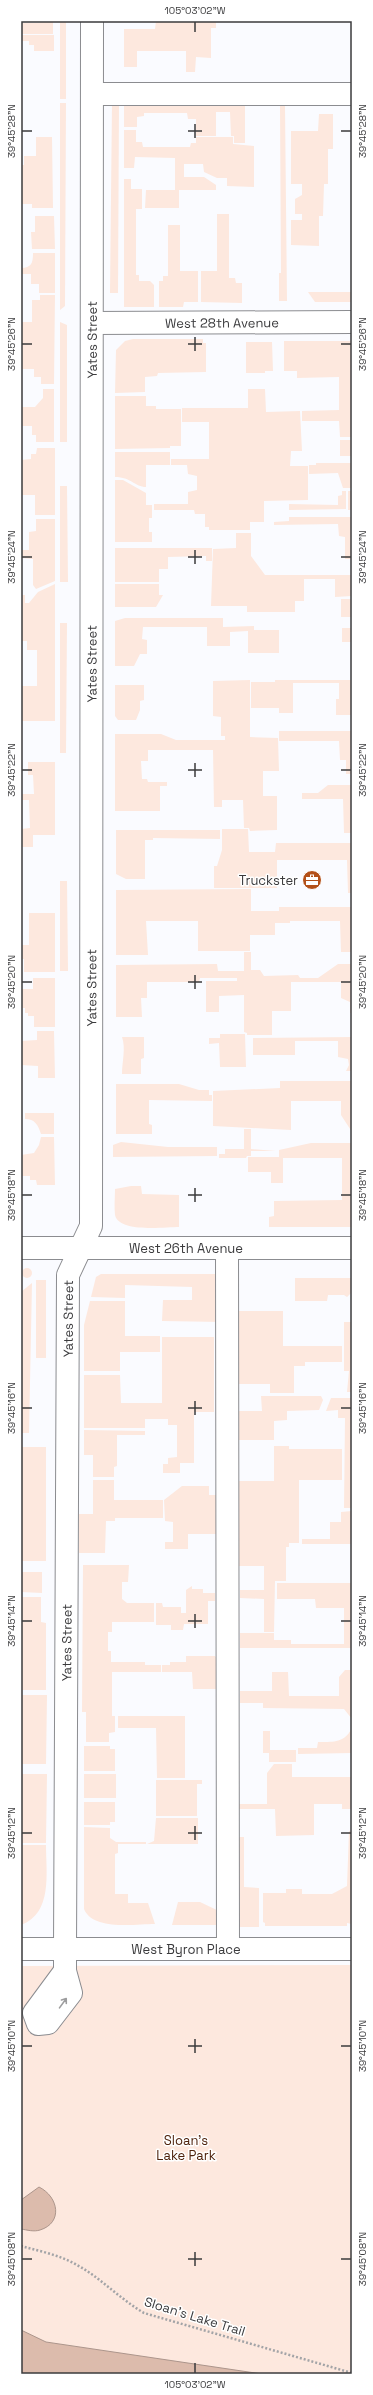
<svg xmlns="http://www.w3.org/2000/svg" width="373" height="2395" viewBox="0 0 373 2395" font-family="'Space Grotesk',sans-serif">
<style>
.green{fill:#fde8de}
.water{fill:#dcbbac;stroke:#ac958b}
.lines{fill:none;stroke-linecap:round;stroke-linejoin:round}
.minor-casing{stroke:#8b8c90;stroke-width:24}
.path{stroke:#a3a4a7;stroke-width:2.5;stroke-dasharray:2 2;stroke-linecap:butt}
.minor{stroke:#fff;stroke-width:22}
.oneway{stroke:#9d9d9e}
.ticks{fill:none;stroke:#3b3b3d;stroke-width:1.5}
.labels{text-anchor:middle;stroke-width:3;stroke-linejoin:round;paint-order:stroke}
.street-label{font-size:13px;fill:#3b3b3d;stroke:#fff}
.poi-label{font-size:13px;fill:#3b3b3d;stroke:#fff;text-anchor:end}
.park-label{font-size:13px;fill:#4e220c;stroke:#fff}
.neatline{fill:none;stroke:#3b3b3d;stroke-width:1.5}
.ticks-label{font-size:10px;text-anchor:middle;fill:#3b3b3d}
</style>
<rect width="100%" height="100%" fill="#fafbff"/>
<g class="green">
<path d="M40,21H53V34H21V23H40Z"/>
<rect x="60" y="21" width="6" height="78"/>
<path d="M156,21H216V28H211V58L196,57L195,72H186V51H137V67H124V29H155Z"/>
<path d="M21,35H54V51H34V45H29V41H21Z"/>
<path d="M124,101H245V143H234V136H231L230,112H216V136H196V119H188L187,113H144V116L137,117V127H124Z"/>
<path d="M60,103H66L65,306L60,310Z"/>
<path d="M112,103H119L118,293H110Z"/>
<path d="M280,106H285L287,301H279V273H281Z"/>
<path d="M319,114H333V149H328V184H324L323,216H319V246L291,245V220H302V214H295V199L302,195V184H291V131H318Z"/>
<path d="M124,130H136V142H142L143,147H190L191,143H196V137H233V144L254,146V187L227,186V178H217L204,172L203,164H184V177H204L216,185V190H179V208H145L146,190H175V158L135,157L134,168H124Z"/>
<path d="M36,137H52L53,208H32V204H21V165H24V156H36Z"/>
<path d="M124,179H131V189H142V209H136V275H139V281H150L154,285V307H124Z"/>
<path d="M217,214H229V278H235L236,283H242V303L201,302V271H217Z"/>
<path d="M35,216H54L55,249H32L31,232H35Z"/>
<path d="M168,225H180V271H198V302H184L183,307H159V281H163V276H168Z"/>
<path d="M33,253H55V293H39V284H31V274H21V268C32,268 33,262 33,253Z"/>
<path d="M308,292H352V302H315Z"/>
<path d="M40,295H55L54,384H41V377H34V369H21V322H32V300H40Z"/>
<path d="M60,322L67,325V442H60Z"/>
<path d="M133,339H203V343H206V372L158,373L157,376L145,377V392L115,393L116,350L125,341Z"/>
<path d="M284,341H352V437H340L339,421H302V411L339,410V377L297,378V371H284Z"/>
<path d="M246,342H272L273,371H265V373H246Z"/>
<path d="M43,389H54V442H36V435H32V426H21V407H35L43,398Z"/>
<path d="M248,389H265L266,412L300,411L302,451H291L290,466H308V500L264,501V522H250V530H209V527H205V514H195L194,510H154V504H188V492L197,490V476L188,474L187,465H171V459H209V422H182V408H248Z"/>
<path d="M115,396H146V406H156V409H181V446H170V448L115,449Z"/>
<rect x="340" y="440" width="12" height="16"/>
<path d="M37,448H55V515H35V495H21V460L31,459V454H36Z"/>
<path d="M115,452H170V465H146V487C135,487 131,477 115,477Z"/>
<path d="M316,463H352V488H343L338,473L309,474V465H316Z"/>
<path d="M115,480H123L146,493V505H152V518H149V532H152V542H115Z"/>
<path d="M60,486H67L68,582H60Z"/>
<path d="M342,491H346V509L289,510V504L338,505V496L342,495Z"/>
<rect x="348" y="491" width="4" height="19"/>
<path d="M289,517H352V559H345V537L339,536L338,524L274,525V522L289,521Z"/>
<path d="M36,519H55V581L36,589L33,585V559L21,558V550H29V532L36,531Z"/>
<path d="M236,533H251V556L265,575H352V596L335,597V579H304V601H295V612H247V606H211L213,549L236,548Z"/>
<path d="M115,548H212V561H206V556L168,557V569H159V582H115Z"/>
<path d="M55,584V721H21V686H37V650H27V641H21V595H25V603H29L38,592Z"/>
<path d="M115,584H159V595H163L156,607H115Z"/>
<rect x="341" y="599" width="11" height="18"/>
<path d="M125,618H223V627L254,626V630H279V653H248V631L230,632V646H207V627H143L142,639L147,640V654H140L134,666H115V621Z"/>
<path d="M60,623H67L66,753H60Z"/>
<rect x="342" y="628" width="10" height="14"/>
<path d="M250,680V737L278,738L279,771H263V796H277V830L250,831L249,828H244L243,800H222V807H214L213,750H148V761H141L142,779H147L148,782H167V786H160V811H115V734H161L176,740H225V736H221V717L213,716V681Z"/>
<path d="M275,680H352V715H336V699H339V683H293V713H279V708H251V682H275Z"/>
<path d="M115,685H144V700L140,701V710L136,720H118L115,716Z"/>
<path d="M279,731H352V774H346V760H340L339,741H279Z"/>
<path d="M28,762H55V835H33V847H21V829L30,828L29,800H21V794H34L33,775H28Z"/>
<path d="M328,785H352V833H344L343,799H302V793H318Z"/>
<path d="M222,829H248L249,852H275L276,843H352V893H348L347,860H277V888H214V866H217L222,850Z"/>
<path d="M116,830H220V839L153,838V840H145V879H126L116,874Z"/>
<path d="M60,881H67L68,971H60Z"/>
<path d="M251,889V911H279V907H352V952H341L340,921H290V923H275V935H250V951H198V921H146L148,955H116V890Z"/>
<path d="M29,913H55V972H24V959H21V945H29Z"/>
<path d="M244,952H251V970H260L264,976L298,975L300,978H318L338,964H352V1013H350V1002L341,998V982H291V1011H272V1035H247V1033L244,1032V995L219,996V1012H206V981H237V978H200L199,982H147V998H141L142,1017H116V965L217,964L218,971H244Z"/>
<path d="M33,978H55V1027H34V1016H28V1013H25V1008H21V989H33Z"/>
<path d="M37,1031H54L55,1078H38V1066L21,1065V1041L37,1040Z"/>
<path d="M220,1034H245L246,1067H220L219,1043L209,1044V1038H220Z"/>
<path d="M122,1037H144V1058L141,1059V1074H122C122,1062 126,1048 122,1037Z"/>
<path d="M352,1037V1071H346L349,1065L348,1059L338,1057V1041H295V1055H253V1038Z"/>
<path d="M280,1081H352V1132L341,1115V1101H291V1130L213,1126V1091L280,1088Z"/>
<path d="M116,1084H179L199,1090H209V1095H212V1101L149,1100V1124L152,1125V1134H116Z"/>
<path d="M25,1113H54V1134H41C38,1125 35,1119 25,1119Z"/>
<path d="M244,1129H251V1149L276,1151H251V1156H247L246,1158H219V1154H225V1149H244Z"/>
<path d="M41,1137H54L55,1185H37L36,1180H30V1176H21V1155L34,1153L39,1145Z"/>
<path d="M121,1142L168,1147H217V1156L113,1157V1145Z"/>
<path d="M311,1143H352V1227H269V1217L274,1216V1201L342,1200V1158H283V1183H271V1172H248V1157H279V1150Z"/>
<path d="M131,1186H141L142,1194L179,1195V1227C164,1227 119,1233 115,1215C114,1207 115,1197 115,1189Z"/>
<circle cx="27" cy="1273" r="5"/>
<path d="M101,1274H216L222,1322L162,1321L163,1300H192V1287L125,1285V1298L91,1297L96,1277Z"/>
<path d="M295,1278H352V1292L347,1297L344,1295H328L327,1301H295Z"/>
<rect x="36" y="1280" width="10" height="78"/>
<path d="M32,1283L29,1433H21V1367H23L21,1366V1292Z"/>
<path d="M90,1301H125V1336H160V1352H120V1371H84V1325Z"/>
<path d="M352,1306V1392H347L349,1371H344V1322H352Z"/>
<path d="M238,1311H283V1346H342V1362H305V1366H294V1393H270V1384H238Z"/>
<path d="M162,1337H214V1412H194V1463H180V1473H163V1464H168V1458L177,1457V1425H168V1419H145V1428H84V1375H120L121,1403H162Z"/>
<path d="M261,1396H321L323,1400L319,1410L287,1411V1420L274,1421V1440H239V1411H262Z"/>
<path d="M331,1398H352V1508H344L345,1418H338V1410L326,1411Z"/>
<path d="M84,1430L145,1431V1435H117V1466L114,1467V1477H93V1455H84Z"/>
<path d="M274,1446H289V1449H342V1480H299V1543H289V1547H286V1581H275L274,1632H264V1599L240,1598V1590H264V1566H237L236,1481H274Z"/>
<rect x="21" y="1447" width="25" height="114"/>
<path d="M93,1480H114V1500H163V1518H115V1521H106L105,1553H79V1514H93Z"/>
<path d="M182,1486H209V1495H219V1534H188V1549H165V1542H173V1522L165,1521L164,1500Z"/>
<path d="M352,1511V1544H302V1539H330V1522H341V1512Z"/>
<path d="M83,1565H129L128,1582H122V1599L127,1603H154V1622H112V1632H108V1651H111V1662H145V1665H161V1672H112V1716H115V1732L109,1733V1742H86V1712H82Z"/>
<path d="M21,1572H42V1593L21,1592Z"/>
<path d="M277,1583H352V1648H240V1633H274V1640H291V1644H344V1608H316L315,1599H277Z"/>
<path d="M192,1586V1589H203V1593H215V1601H208V1624H184L183,1630H171V1625H156V1603H162L163,1607H181V1613H186V1590Z"/>
<path d="M21,1597H41V1622L46,1623V1690H21Z"/>
<path d="M186,1656H215L218,1660V1689H193L192,1672H162V1665H170V1662H186Z"/>
<path d="M345,1670H352V1719L344,1709L263,1708V1703H240V1691H272V1672H288L289,1696H339V1677Z"/>
<path d="M21,1695H47L46,1764H21Z"/>
<path d="M118,1716H185V1778H157L156,1728H118Z"/>
<path d="M352,1727V1753L298,1754V1748H317L318,1742C333,1742 346,1743 352,1727Z"/>
<path d="M263,1731H270V1750H296V1762H269V1753H263Z"/>
<path d="M84,1746H110V1749H115V1771H84Z"/>
<path d="M274,1764H292V1777H352V1809H342V1804H314V1835L276,1836L275,1809H237V1804H267V1773Z"/>
<path d="M21,1774H47L46,1843H21Z"/>
<rect x="84" y="1774" width="32" height="24"/>
<path d="M156,1780H202V1784H197V1816H156Z"/>
<path d="M84,1802H115V1822H110V1825H84Z"/>
<path d="M156,1818H198V1844H147L154,1841Z"/>
<path d="M84,1827L110,1828V1838L116,1842H146V1844H118V1853L115,1854V1894H128V1903H148L155,1924C135,1924 93,1931 84,1909Z"/>
<path d="M349,1831H352V1924L347,1923V1926H265V1923L263,1922V1893H286V1889H302V1894H332L347,1886Z"/>
<path d="M238,1837H244V1887L259,1888V1927H238Z"/>
<path d="M21,1845H46C46,1873 53,1913 21,1925Z"/>
<path d="M178,1902H200L221,1912L222,1925H172Z"/>
<path d="M352,1965V2374H262L46,2342L21,2330V1966Z"/>
</g>
<g class="water">
<path d="M39,2187C59,2197 63,2223 40,2230C34,2232 27,2230 21,2229V2200Z"/>
<path d="M21,2330L46,2342L262,2374H21Z"/>
</g>
<g class="lines">
<defs>
<g id="minor">
<path d="M92,94H352"/>
<path id="s1" d="M92,323L352,322"/>
<path id="s2" d="M21,1248H352"/>
<path d="M227,1248L228,1949"/>
<path id="s3" d="M21,1949H352"/>
<path id="s4" d="M65,1971L34,2013L38,2024L48,2023L71,1993L65,1971V1949L68,1275L91,1226L92,21"/>
</g>
</defs>
<use href="#minor" class="minor-casing"/>
<path class="path" d="M21,2246C39,2251 60,2255 77,2265C101,2278 120,2299 144,2313L352,2373"/>
<use href="#minor" class="minor"/>
</g>
<defs><path id="oneway-shaft" d="M-6 0H5M1.5-3L5.5 0L1.5 3" fill="none" stroke-width="1.6" stroke-linecap="round" stroke-linejoin="round"/></defs>
<use class="oneway" href="#oneway-shaft" transform="translate(63 2003) rotate(-54)"/>
<path class="ticks" d="M195,22V32M195,124V138M22,131H32M188,131H202M341,131H351M195,337V351M22,344H32M188,344H202M341,344H351M195,550V564M22,557H32M188,557H202M341,557H351M195,763V777M22,770H32M188,770H202M341,770H351M195,975V989M22,982H32M188,982H202M341,982H351M195,1188V1202M22,1195H32M188,1195H202M341,1195H351M195,1401V1415M22,1408H32M188,1408H202M341,1408H351M195,1614V1628M22,1621H32M188,1621H202M341,1621H351M195,1826V1840M22,1833H32M188,1833H202M341,1833H351M195,2039V2053M22,2046H32M188,2046H202M341,2046H351M195,2252V2266M22,2259H32M188,2259H202M341,2259H351M195,2363V2373"/>
<defs>
<symbol id="office-disc" viewBox="-11 -11 22 22"><circle r="9.5" fill="#b35019" stroke="#fff"/><path d="M-6-3h4V-5.5h4V-3h4V5H-6ZM-1-4.5V-3h2v-1.5ZM-6 0V1H6V0Z" fill="#fff"/></symbol>
</defs>
<g fill-rule="evenodd">
<use href="#office-disc" x="301" y="869" width="22" height="22"/>
</g>
<g class="labels">
<g class="street-label">
<text dy="5" stroke="none"><textPath href="#s1" startOffset="130">West 28th Avenue</textPath></text>
<text dy="5" stroke="none"><textPath href="#s4" startOffset="1771">Yates Street</textPath></text>
<text dy="5" stroke="none"><textPath href="#s4" startOffset="1447">Yates Street</textPath></text>
<text dy="5" stroke="none"><textPath href="#s4" startOffset="1123">Yates Street</textPath></text>
<text dy="5" stroke="none"><textPath href="#s2" startOffset="165">West 26th Avenue</textPath></text>
<text dy="5" stroke="none"><textPath href="#s4" startOffset="787">Yates Street</textPath></text>
<text dy="5" stroke="none"><textPath href="#s4" startOffset="463">Yates Street</textPath></text>
<text dy="5" stroke="none"><textPath href="#s3" startOffset="165">West Byron Place</textPath></text>
<text transform="translate(195 2316) rotate(17)" y="5">Sloan's Lake Trail</text>
</g>
<g class="poi-label">
<text x="298" y="885">Truckster</text>
</g>
<g class="park-label">
<text x="186" y="2145">Sloan's<tspan x="186" dy="15">Lake Park</tspan></text>
</g>
</g>
<rect width="373" height="2395" fill="none" stroke="#ffffff" stroke-width="44"/>
<rect x="22" y="22" width="329" height="2351" class="neatline"/>
<g class="ticks-label">
<text x="195" y="14">105°03'02"W</text>
<text transform="translate(11 131) rotate(-90)" y="4">39°45'28"N</text>
<text transform="translate(362 131) rotate(-90)" y="4">39°45'28"N</text>
<text transform="translate(11 344) rotate(-90)" y="4">39°45'26"N</text>
<text transform="translate(362 344) rotate(-90)" y="4">39°45'26"N</text>
<text transform="translate(11 557) rotate(-90)" y="4">39°45'24"N</text>
<text transform="translate(362 557) rotate(-90)" y="4">39°45'24"N</text>
<text transform="translate(11 770) rotate(-90)" y="4">39°45'22"N</text>
<text transform="translate(362 770) rotate(-90)" y="4">39°45'22"N</text>
<text transform="translate(11 982) rotate(-90)" y="4">39°45'20"N</text>
<text transform="translate(362 982) rotate(-90)" y="4">39°45'20"N</text>
<text transform="translate(11 1195) rotate(-90)" y="4">39°45'18"N</text>
<text transform="translate(362 1195) rotate(-90)" y="4">39°45'18"N</text>
<text transform="translate(11 1408) rotate(-90)" y="4">39°45'16"N</text>
<text transform="translate(362 1408) rotate(-90)" y="4">39°45'16"N</text>
<text transform="translate(11 1621) rotate(-90)" y="4">39°45'14"N</text>
<text transform="translate(362 1621) rotate(-90)" y="4">39°45'14"N</text>
<text transform="translate(11 1833) rotate(-90)" y="4">39°45'12"N</text>
<text transform="translate(362 1833) rotate(-90)" y="4">39°45'12"N</text>
<text transform="translate(11 2046) rotate(-90)" y="4">39°45'10"N</text>
<text transform="translate(362 2046) rotate(-90)" y="4">39°45'10"N</text>
<text transform="translate(11 2259) rotate(-90)" y="4">39°45'08"N</text>
<text transform="translate(362 2259) rotate(-90)" y="4">39°45'08"N</text>
<text x="195" y="2388">105°03'02"W</text>
</g>
</svg>
